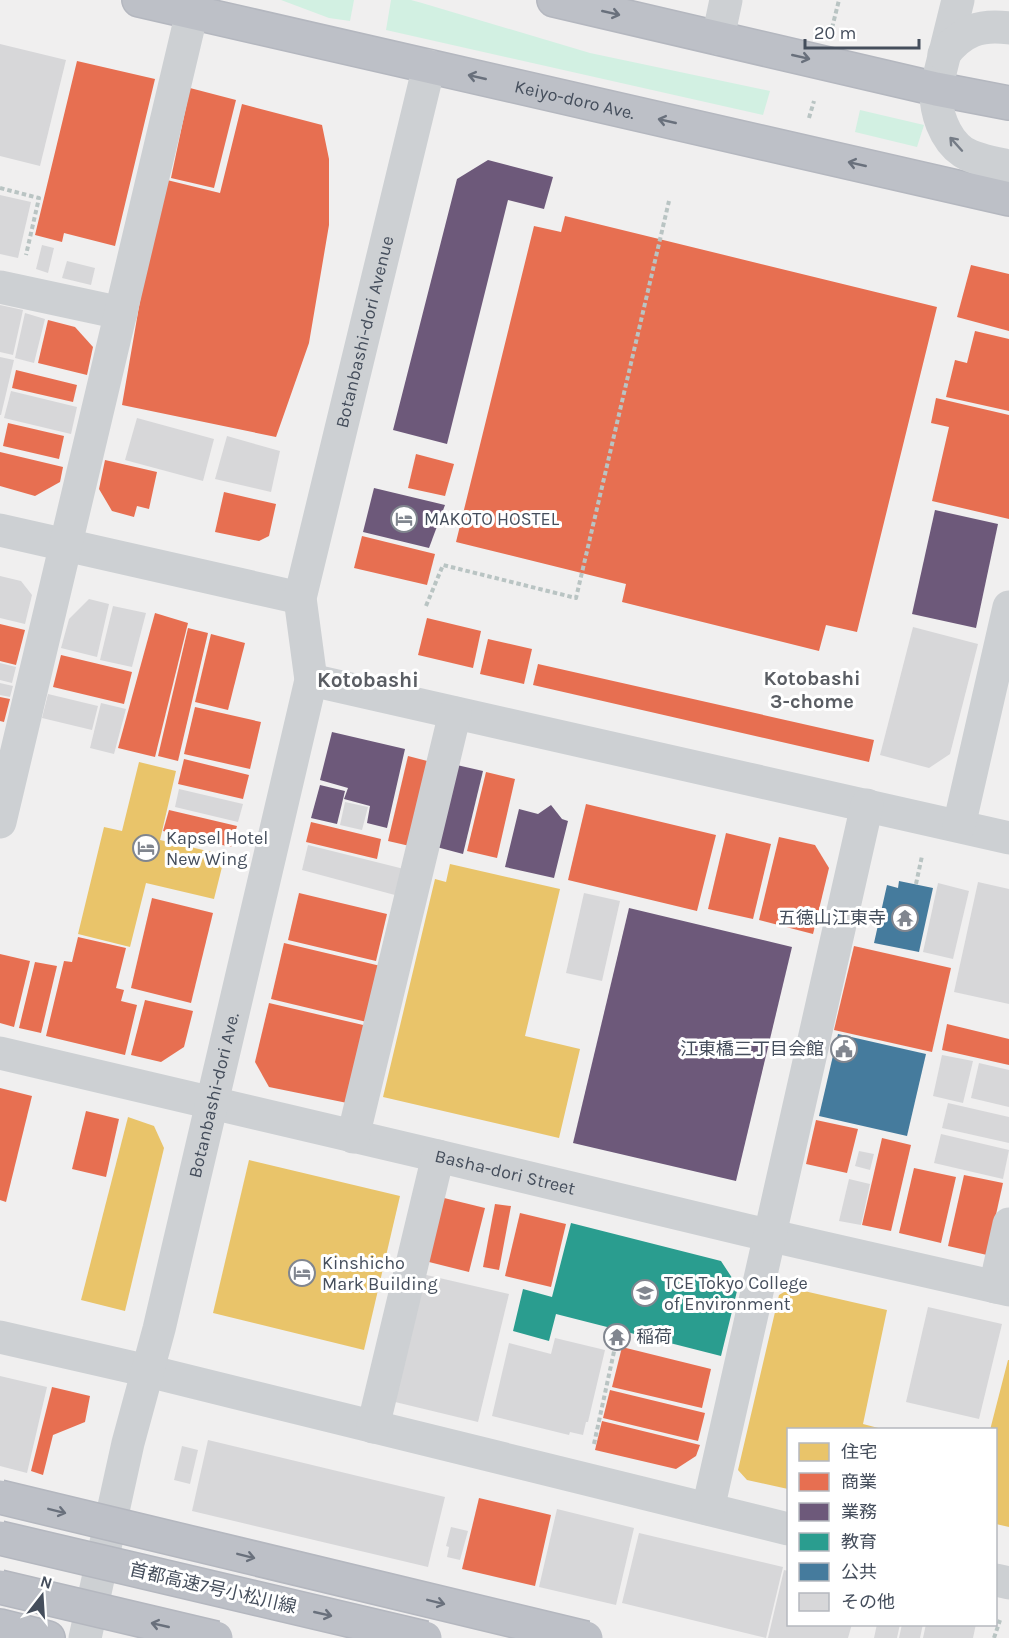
<svg xmlns="http://www.w3.org/2000/svg" width="1009" height="1638" viewBox="0 0 1009 1638" font-family="Karla,'Noto Sans JP',sans-serif">
<style>
.green{fill:#d2f0e2}
.homes{fill:#e9c46a}
.shops{fill:#e76f51}
.offices{fill:#6d597a}
.schools{fill:#2a9d8f}
.public{fill:#457b9d}
.building{fill:#d7d7d9}
.lines{fill:none;stroke-linecap:round;stroke-linejoin:round}
.highway-casing{stroke:#b4b7bf;stroke-width:36}
.path{stroke:#b9c4c3;stroke-width:4;stroke-dasharray:4.5 3;stroke-linecap:butt}
.minor{stroke:#cdd0d3;stroke-width:33}
.highway{stroke:#bdc0c7;stroke-width:33}
.highway-bridge-casing{stroke:#b4b7bf;stroke-width:36;stroke-linecap:butt}
.highway-bridge{stroke:#bdc0c7;stroke-width:33}
.oneway{stroke:#69707c}
.oneway2{stroke:#757c86}
.labels{text-anchor:middle;stroke-width:6;stroke-linejoin:round;paint-order:stroke}
.street-label{font-size:18px;fill:#454e5c;stroke:#fff}
.poi-label{font-size:18px;fill:#454e5c;stroke:#fff;text-anchor:start}
.neighbourhood-label{font-size:20px;font-weight:bold;fill:#5a5d63;stroke:#fff}
.quarter-label{font-size:21px;font-weight:bold;fill:#5a5d63;stroke:#fff}
</style>
<rect width="100%" height="100%" fill="#f0efef"/>
<g class="green">
<path d="M281,0H354L350,21L329,18Z"/>
<path d="M391,0H411L422,3L590,53L770,91L763,115L386,30Z"/>
<path d="M860,110L924,125L917,147L855,132Z"/>
</g>
<g class="homes">
<path d="M139,762L176,771L160,840L225,855L214,899L146,883L130,947L78,934L104,827L122,831Z"/>
<path d="M450,864L560,889L525,1036L580,1049L559,1138L383,1097L435,879L446,882Z"/>
<path d="M128,1117L154,1126L164,1148L125,1311L81,1300Z"/>
<path d="M249,1160L400,1196L364,1350L213,1313Z"/>
<path d="M791,1288L887,1310L863,1424L886,1430H788V1489L747,1480L738,1470L779,1295Z"/>
<path d="M1008,1360H1009V1527L996,1524V1430H990Z"/>
</g>
<g class="shops">
<path d="M77,61L155,79L115,246L64,233L62,242L35,235Z"/>
<path d="M190,88L236,100L214,188L171,178Z"/>
<path d="M242,104L322,125L329,159V225L309,343L276,437L122,405L145,272L167,180L220,193Z"/>
<path d="M565,216L937,307L857,632L826,625L819,651L622,602L626,584L456,542L534,226L561,232Z"/>
<path d="M971,265L1009,274V331L957,317Z"/>
<path d="M48,320L75,327L93,347L87,375L38,363Z"/>
<path d="M975,331L1009,339V411L946,397L955,360L967,363Z"/>
<path d="M16,370L77,385L73,402L12,388Z"/>
<path d="M936,398L1009,415V519L932,501L949,427L931,423Z"/>
<path d="M8,423L64,436L59,459L3,446Z"/>
<path d="M0,452L63,467L60,482L35,496L0,486Z"/>
<path d="M416,454L454,464L445,496L408,488Z"/>
<path d="M105,460L157,472L149,509L137,506L134,517L112,511L99,489Z"/>
<path d="M224,492L276,504L269,536L259,541L215,532Z"/>
<path d="M362,536L435,554L427,585L354,568Z"/>
<path d="M155,613L188,623L155,757L118,748Z"/>
<path d="M427,618L481,631L473,668L418,655Z"/>
<path d="M0,624L25,630L16,665L0,661Z"/>
<path d="M188,628L208,633L178,761L158,756Z"/>
<path d="M211,634L245,643L228,710L195,702Z"/>
<path d="M488,639L532,649L524,684L480,674Z"/>
<path d="M61,655L132,672L124,704L53,687Z"/>
<path d="M538,664L874,740L869,762L533,685Z"/>
<path d="M0,697L10,699L4,722L0,721Z"/>
<path d="M195,707L261,722L250,769L184,754Z"/>
<path d="M408,756L435,763L414,847L388,841Z"/>
<path d="M184,759L249,775L243,799L178,784Z"/>
<path d="M486,772L515,779L497,858L467,851Z"/>
<path d="M586,804L716,835L697,911L568,880Z"/>
<path d="M169,810L237,826L231,847L163,831Z"/>
<path d="M311,822L381,839L377,859L306,842Z"/>
<path d="M726,833L771,844L753,919L708,909Z"/>
<path d="M779,837L815,845L829,868L813,934L759,920Z"/>
<path d="M299,893L387,914L376,961L288,940Z"/>
<path d="M152,898L213,913L191,1003L131,988Z"/>
<path d="M78,937L126,948L116,988L124,990L121,1001L137,1005L125,1055L46,1036L64,961L72,962Z"/>
<path d="M284,943L389,968L375,1024L271,999Z"/>
<path d="M854,946L951,968L932,1052L834,1030Z"/>
<path d="M0,954L30,961L14,1027L0,1023Z"/>
<path d="M35,962L57,966L41,1033L19,1028Z"/>
<path d="M145,1000L193,1011L184,1047L161,1062L131,1055Z"/>
<path d="M269,1003L376,1028L357,1105L269,1087L255,1062Z"/>
<path d="M947,1024L1009,1039V1065L942,1050Z"/>
<path d="M0,1088L32,1096L6,1202L0,1200Z"/>
<path d="M86,1111L119,1119L106,1177L72,1169Z"/>
<path d="M816,1120L858,1129L847,1173L806,1164Z"/>
<path d="M882,1138L911,1145L891,1231L862,1225Z"/>
<path d="M914,1168L956,1177L941,1243L899,1233Z"/>
<path d="M964,1175L1003,1183L987,1255L948,1246Z"/>
<path d="M440,1197L485,1208L469,1272L425,1261Z"/>
<path d="M495,1204L511,1206L499,1270L483,1267Z"/>
<path d="M520,1213L566,1224L551,1287L505,1276Z"/>
<path d="M622,1347L711,1369L702,1408L612,1387Z"/>
<path d="M52,1387L90,1396L85,1422L53,1435L43,1475L31,1471Z"/>
<path d="M610,1390L705,1413L698,1441L603,1418Z"/>
<path d="M602,1421L700,1445L696,1456L676,1469L595,1450Z"/>
<path d="M479,1498L551,1515L535,1586L462,1569Z"/>
</g>
<g class="offices">
<path d="M488,160L553,177L544,209L508,200L447,444L393,430L457,179Z"/>
<path d="M374,488L445,505L429,548L363,532Z"/>
<path d="M935,510L998,524L976,628L912,614Z"/>
<path d="M332,732L405,749L387,828L367,823L370,806L344,799L348,788L320,780Z"/>
<path d="M448,763L483,771L463,854L429,845Z"/>
<path d="M320,785L345,791L337,824L311,818Z"/>
<path d="M551,805L562,819L568,821L554,878L505,867L519,809L538,814Z"/>
<path d="M629,908L792,947L736,1181L573,1143Z"/>
</g>
<path class="schools" d="M571,1223L721,1261L738,1287L721,1356L556,1314L549,1341L513,1331L523,1289L552,1297Z"/>
<g class="public">
<path d="M899,881L933,888L919,952L874,943L887,885L898,888Z"/>
<path d="M838,1034L926,1054L907,1136L819,1116Z"/>
</g>
<g class="building">
<path d="M0,44L66,60L40,166L0,156Z"/>
<path d="M0,195L31,202L18,258L0,254Z"/>
<path d="M42,245L54,248L48,273L36,269Z"/>
<path d="M67,261L95,268L91,285L62,278Z"/>
<path d="M0,305L23,310L13,355L0,352Z"/>
<path d="M25,313L45,319L34,363L15,358Z"/>
<path d="M0,357L14,360L1,415H0Z"/>
<path d="M11,391L77,407L71,434L4,418Z"/>
<path d="M137,418L214,439L203,481L125,460Z"/>
<path d="M227,436L280,451L271,492L215,479Z"/>
<path d="M0,576L21,581L32,595L25,624L0,618Z"/>
<path d="M89,599L109,604L97,657L61,648L69,619Z"/>
<path d="M113,606L146,613L132,667L100,660Z"/>
<path d="M913,627L978,644L950,754L929,768L880,755Z"/>
<path d="M0,663L16,667L12,683L0,680Z"/>
<path d="M0,683L13,686L10,697L0,695Z"/>
<path d="M48,694L98,706L92,730L42,718Z"/>
<path d="M101,703L126,709L114,754L90,748Z"/>
<path d="M179,789L243,804L238,822L175,807Z"/>
<path d="M345,802L368,807L362,830L340,825Z"/>
<path d="M308,845L412,871L406,898L302,870Z"/>
<path d="M978,882L1009,889V1004L954,992Z"/>
<path d="M938,883L969,891L953,959L923,952Z"/>
<path d="M584,893L620,901L602,981L566,973Z"/>
<path d="M942,1055L973,1061L963,1103L933,1096Z"/>
<path d="M979,1063L1009,1070V1107L971,1098Z"/>
<path d="M948,1103L1009,1117V1143L942,1128Z"/>
<path d="M941,1134L1009,1150L1003,1179L934,1163Z"/>
<path d="M859,1151L874,1154L870,1170L855,1166Z"/>
<path d="M849,1179L870,1184L861,1225L839,1221Z"/>
<path d="M422,1274L509,1294L478,1422L391,1401Z"/>
<path d="M928,1307L1002,1324L979,1419L906,1402Z"/>
<path d="M555,1338L605,1350L588,1422H586L583,1435L570,1432L569,1435L492,1416L509,1343L551,1354Z"/>
<path d="M0,1376L47,1387L27,1473L0,1466Z"/>
<path d="M208,1440L445,1497L428,1567L192,1511Z"/>
<path d="M182,1446L198,1450L190,1484L174,1480Z"/>
<path d="M557,1509L634,1528L616,1605L539,1587Z"/>
<path d="M451,1527L468,1531L460,1560L447,1557L449,1547L446,1546Z"/>
<path d="M639,1533L783,1567L766,1638L622,1603Z"/>
<path d="M784,1570L788,1571V1624H852L848,1638H768Z"/>
<path d="M877,1624H900L897,1638H874Z"/>
<path d="M902,1624H923L920,1638H899Z"/>
<path d="M926,1624H976L973,1638H923Z"/>
</g>
<g class="lines">
<defs>
<g id="highway">
<path id="s3" d="M139,0L1009,199"/>
<path d="M554,0L936,89L1009,103"/>
<path d="M0,1626L48,1638"/>
</g>
</defs>
<use href="#highway" class="highway-casing"/>
<g class="path">
<path d="M832,28L839,0"/>
<path d="M809,118L814,101"/>
<path d="M0,188L39,198L26,255"/>
<path d="M426,606L443,565L576,598L669,201"/>
<path d="M916,884L922,856"/>
<path d="M594,1444L615,1347"/>
<path d="M994,1638L1000,1620"/>
</g>
<g class="minor">
<path d="M958,0L936,89C935,111 944,139 963,152C976,160 995,163 1009,166"/>
<path d="M718,38L726,0"/>
<path d="M944,54C962,31 980,24 1009,28"/>
<path d="M0,287L121,313"/>
<path d="M0,530L300,598"/>
<path d="M311,680L1009,838"/>
<path d="M0,822L192,12"/>
<path d="M959,826L1009,607"/>
<path id="s1" d="M0,1053L438,1156L746,1230L1009,1290"/>
<path d="M353,1137L455,713"/>
<path d="M995,1287L1009,1224"/>
<path d="M0,1337L148,1371L788,1529"/>
<path d="M373,1427L438,1156"/>
<path d="M708,1509L867,805"/>
<path d="M996,1580L1009,1583"/>
<path id="s2" d="M85,1638L128,1443L159,1329L311,680L300,598L429,66"/>
</g>
<use href="#highway" class="highway"/>
<defs>
<g id="highway-bridge">
<path d="M0,1497L586,1638"/>
<path d="M0,1538L425,1638"/>
<path d="M0,1587L216,1638"/>
</g>
</defs>
<use href="#highway-bridge" class="highway-bridge-casing"/>
<use href="#highway-bridge" class="highway-bridge"/>
</g>
<defs><path id="oneway-shaft" d="M-6 0H5M1.5-3L5.5 0L1.5 3" fill="none" stroke-width="1.6" stroke-linecap="round" stroke-linejoin="round" transform="scale(1.5)"/></defs>
<g class="oneway">
<use href="#oneway-shaft" transform="translate(611 13) rotate(13)"/>
<use href="#oneway-shaft" transform="translate(801 57) rotate(13)"/>
<use href="#oneway-shaft" transform="translate(477 77) rotate(-167)"/>
<use href="#oneway-shaft" transform="translate(667 121) rotate(-167)"/>
<use href="#oneway-shaft" transform="translate(857 164) rotate(-167)"/>
<use href="#oneway-shaft" transform="translate(57 1511) rotate(14)"/>
<use href="#oneway-shaft" transform="translate(246 1556) rotate(14)"/>
<use href="#oneway-shaft" transform="translate(436 1602) rotate(14)"/>
<use href="#oneway-shaft" transform="translate(323 1614) rotate(13)"/>
<use href="#oneway-shaft" transform="translate(160 1625) rotate(-167)"/>
</g>
<use class="oneway2" href="#oneway-shaft" transform="translate(956 144) rotate(-132)"/>
<defs>
<symbol id="hotel-ring" viewBox="-11 -11 22 22"><circle r="9.5" fill="#fff" stroke="#81868f" stroke-width="1.5"/><path d="M-6-4.5h1.5V1H6V5H4.5V3h-9V5H-6ZM-4 0a1.8 1.8 0 1 1 3.6 0ZM.5 0V-2.5h3Q6-2.5 6 0Z" fill="#81868f"/></symbol>
<symbol id="temple-ring" viewBox="-11 -11 22 22"><circle r="9.5" fill="#fff" stroke="#81868f" stroke-width="1.5"/><path d="M0-6L5-2H3V0L6.5 2.5H4V6H1.5V3h-3V6H-4V2.5H-6.5L-3 0V-2H-5Z" fill="#81868f"/></symbol>
<symbol id="civic-ring" viewBox="-11 -11 22 22"><circle r="9.5" fill="#fff" stroke="#81868f" stroke-width="1.5"/><path d="M-.6-6.5H3V-4.5H.6V-3L4-1V1h2V6H-6V1h2V-1L-.6-3ZM-1.2 2.5V6h2.4V2.5Z" fill="#81868f"/></symbol>
<symbol id="school-ring" viewBox="-11 -11 22 22"><circle r="9.5" fill="#fff" stroke="#81868f" stroke-width="1.5"/><path d="M0-5L7-2L0 1L-7-2ZM-4 1L0 2.5L4 1V4Q0 6-4 4Z" fill="#81868f"/></symbol>
</defs>
<g fill-rule="evenodd">
<use href="#hotel-ring" x="389" y="504" width="30" height="30"/>
<use href="#hotel-ring" x="131" y="833" width="30" height="30"/>
<use href="#temple-ring" x="890" y="903" width="30" height="30"/>
<use href="#civic-ring" x="829" y="1034" width="30" height="30"/>
<use href="#hotel-ring" x="287" y="1258" width="30" height="30"/>
<use href="#school-ring" x="630" y="1278" width="30" height="30"/>
<use href="#temple-ring" x="602" y="1322" width="30" height="30"/>
</g>
<g class="labels">
<g class="street-label">
<text dy="6" stroke="none"><textPath href="#s3" startOffset="447">Keiyo-doro Ave.</textPath></text>
<text dy="6" stroke="none"><textPath href="#s2" startOffset="1341">Botanbashi-dori Avenue</textPath></text>
<text dy="6" stroke="none"><textPath href="#s2" startOffset="558">Botanbashi-dori Ave.</textPath></text>
<text dy="6" stroke="none"><textPath href="#s1" startOffset="519">Basha-dori Street</textPath></text>
<text transform="translate(213 1588) rotate(13)" y="6">首都高速7号小松川線</text>
</g>
<g class="poi-label">
<text x="424" y="525">MAKOTO HOSTEL</text>
<text x="166" y="844">Kapsel Hotel<tspan x="166" dy="21">New Wing</tspan></text>
<text x="886" y="924" text-anchor="end">五徳山江東寺</text>
<text x="824" y="1055" text-anchor="end">江東橋三丁目会館</text>
<text x="322" y="1269">Kinshicho<tspan x="322" dy="21">Mark Building</tspan></text>
<text x="664" y="1289">TCE Tokyo College<tspan x="664" dy="21">of Environment</tspan></text>
<text x="636" y="1343">稲荷</text>
</g>
<g class="neighbourhood-label">
<text x="812" y="685">Kotobashi<tspan x="812" dy="23">3-chome</tspan></text>
</g>
<g class="quarter-label">
<text x="368" y="687">Kotobashi</text>
</g>
</g>
<rect x="787" y="1428" width="210" height="198" fill="#ffffff" stroke="#b5b8be" stroke-width="1.5"/>
<rect x="799" y="1443" width="30" height="18" fill="#e9c46a" stroke="#b5b8be" stroke-width="1.5"/>
<text x="841" y="1458" font-size="18" fill="#454e5c">住宅</text>
<rect x="799" y="1473" width="30" height="18" fill="#e76f51" stroke="#b5b8be" stroke-width="1.5"/>
<text x="841" y="1488" font-size="18" fill="#454e5c">商業</text>
<rect x="799" y="1503" width="30" height="18" fill="#6d597a" stroke="#b5b8be" stroke-width="1.5"/>
<text x="841" y="1518" font-size="18" fill="#454e5c">業務</text>
<rect x="799" y="1533" width="30" height="18" fill="#2a9d8f" stroke="#b5b8be" stroke-width="1.5"/>
<text x="841" y="1548" font-size="18" fill="#454e5c">教育</text>
<rect x="799" y="1563" width="30" height="18" fill="#457b9d" stroke="#b5b8be" stroke-width="1.5"/>
<text x="841" y="1578" font-size="18" fill="#454e5c">公共</text>
<rect x="799" y="1593" width="30" height="18" fill="#d7d7d9" stroke="#b5b8be" stroke-width="1.5"/>
<text x="841" y="1608" font-size="18" fill="#454e5c">その他</text>
<g transform="translate(42 1596) rotate(17)" stroke="#ffffff" stroke-width="4.5" paint-order="stroke">
<path d="M0-4.5L10 22L0 15L-10 22Z" fill="#454e5c"/>
<text y="-9" font-size="16" font-weight="bold" text-anchor="middle" fill="#454e5c">N</text>
</g>
<path d="M805 39v9h114v-9" fill="none" stroke="#454e5c" stroke-width="3"/>
<text x="814" y="39" font-size="18" fill="#454e5c" stroke="#ffffff" stroke-width="4.5" paint-order="stroke">20 m</text>
</svg>
